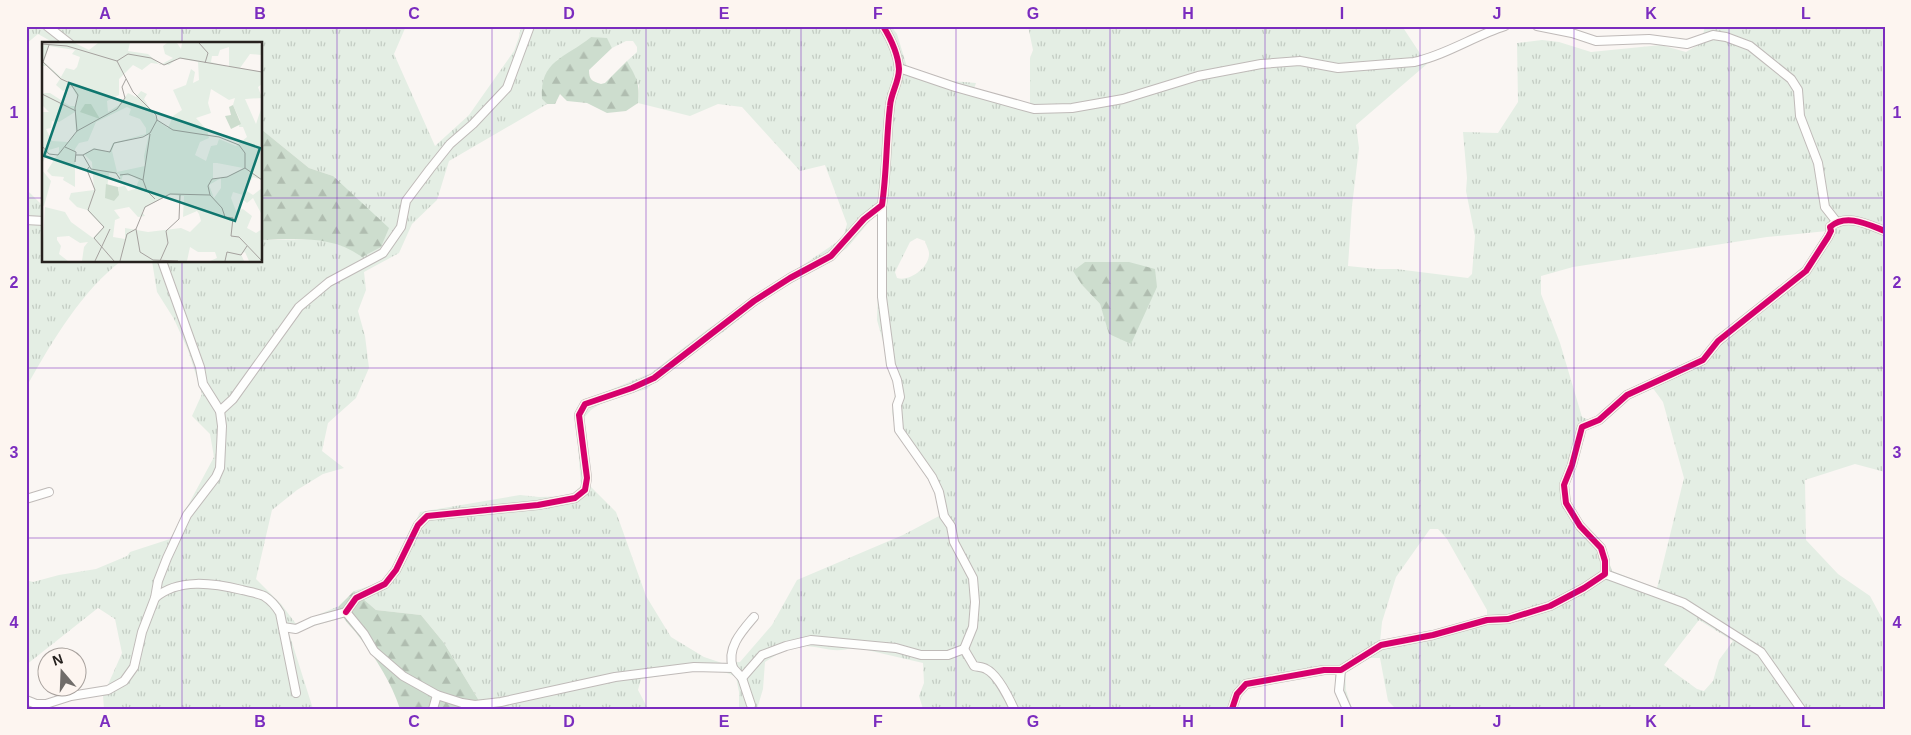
<svg xmlns="http://www.w3.org/2000/svg" width="1911" height="735" viewBox="0 0 1911 735" font-family="Helvetica,sans-serif">
<style>
.grass{fill:url(#grass-tufts);fill-rule:evenodd}
.forest{fill:url(#forest-firs)}
.lines{fill:none;stroke-linecap:round;stroke-linejoin:round}
.street-casing{stroke:#bfbab8;stroke-width:10}
.street{stroke:#fefefd;stroke-width:8}
.cycleway-casing{stroke:#fdf5f0;stroke-width:9}
.cycleway{stroke:#d6006c;stroke-width:6}
.grid{fill:none;stroke:#7b2cbf;stroke-width:1;stroke-opacity:0.55}
.inset-road{fill:none;stroke:#a5a19e;stroke-width:1}
.view{fill:#0f766e;fill-opacity:0.15;stroke:#0f766e;stroke-width:2.5}
.inset-edge{fill:none;stroke:#26211e;stroke-width:2.5}
.neatline{fill:none;stroke:#7b2cbf;stroke-width:2}
.grid-label{font-size:16px;text-anchor:middle;font-weight:bold;fill:#7b2cbf}
</style>
<defs>
<pattern id="grass-tufts" width="24" height="20" patternUnits="userSpaceOnUse" patternTransform="scale(1.25)"><rect width="24" height="20" fill="#e4eee4"/><path d="M3 7l-1-3M5 7V3M7 7l1-3M15 17l-1-3M17 17v-4M19 17l1-3" fill="none" stroke="#c3ccc3"/></pattern>
<pattern id="forest-firs" width="22" height="20" patternUnits="userSpaceOnUse" patternTransform="scale(1.25)"><rect width="22" height="20" fill="#cdddce"/><path d="M5 1l3.5 6h-7zM16 11l3.5 6h-7z" fill="#b0bdb0"/></pattern>
</defs>
<rect width="100%" height="100%" fill="#faf6f3"/>
<g class="grass">
<path d="M26,26H406L394,54L435,146L469,115L514,51L519,37L521,26H891L897,34L907,67L952,81L976,83L974,89L1030,104V58L1033,50L1028,26H1402L1427,64L1356,125L1359,148L1352,206L1348,266L1377,269H1396L1468,278L1472,274L1475,236L1466,191L1467,178L1463,132L1498,133L1518,102L1517,43L1542,40L1559,42L1591,52L1661,45L1686,52L1701,43L1705,26H1885V472L1855,464L1805,480L1806,540L1838,574L1870,596L1885,624V709H1396L1388,701L1380,658H1369L1345,671L1346,690L1352,709H1344L1337,692L1335,675L1324,673L1248,687L1239,695L1235,709H923L919,696L924,683L923,663L854,647C833,655 820,645 800,646C788,646 775,656 765,662L763,689L757,709H739V692L736,677C713,663 668,675 641,679L638,690L648,709H484L444,643L421,615L376,610L354,591L382,582L394,565L420,512L520,495L539,497L570,496L581,486L576,417L577,407L598,395L651,373L708,329L843,238L847,224L825,165L800,171L742,107L718,104L690,116L638,103L639,86L627,61L637,52V47L633,41H626L612,48L607,39L591,37L577,49L557,60L542,99L547,104L449,161L437,200L412,224L399,253L364,272L366,290L358,311L365,336L369,368L356,398L328,423L322,451L344,468L323,474L297,490L272,510L256,579L281,604L296,624L339,606L342,618L289,633L313,709H104L103,696L122,653L115,619L98,608L26,665V580L33,582L59,575L96,569L127,556L130,552L170,539L214,457L210,434L192,416L202,394L188,350L174,319L157,292L152,261H261V240L321,239L349,248L333,176L309,168L261,129V44H56L38,34L26,44ZM878,214L879,261L877,320L896,389L892,412L896,433L925,473L938,501L939,516L903,535L797,580L772,625L740,662L722,663L704,657L671,637L646,596L616,512L591,487L583,419L591,410L608,399L647,389L664,373L723,332L766,298L821,266L847,248L874,216ZM1827,231L1804,269L1716,339L1701,358L1626,393L1592,421L1582,417L1560,343L1541,294V276L1573,267L1767,237ZM917,238L925,241C926,245 929,250 929,253C930,267 910,282 897,278L895,272L910,242ZM1085,262H1100L1155,270V281L1105,318L1100,304L1082,285ZM1652,387L1663,402L1684,478L1657,588L1612,571L1604,546L1582,524L1568,502L1566,485L1584,429L1629,397ZM1430,529H1438L1447,539L1487,610V620L1380,642L1382,622L1396,577ZM1699,620L1733,641L1719,660L1713,681L1704,691L1697,689L1664,665Z"/>
<path d="M26,189L41,204H44V261H121C81,292 53,340 28,384L26,383Z"/>
</g>
<g class="forest">
<path d="M591,37L607,38L612,48L589,70C589,80 592,81 601,84L605,83L627,61C637,79 640,83 638,103L626,111L607,113L587,103L567,101L560,94L555,104H547L542,99C539,60 566,58 591,37Z"/>
<path d="M261,129L309,168L333,176L389,228L381,247L362,257C332,235 296,239 261,240Z"/>
<path d="M1085,262H1129L1155,269L1157,287L1131,344L1109,334L1100,304L1082,285L1073,271Z"/>
<path d="M354,591L376,610L421,615L444,643L484,709H400C391,682 377,660 360,638C351,625 343,622 339,606Z"/>
</g>
<g class="lines">
<defs>
<g id="street">
<path d="M47,26L70,44"/>
<path d="M1537,26L1572,33L1596,41L1649,39L1687,44L1713,35L1726,37L1750,46L1791,79L1798,90L1800,116L1818,163L1825,207L1836,221"/>
<path d="M899,68L955,87L1034,109L1072,108L1123,99L1198,76L1261,64L1300,61L1338,68L1414,62C1446,55 1474,36 1505,26"/>
<path d="M882,205V297L891,365L897,380L900,397L897,405L899,430L932,477L939,492L944,516L951,526L954,542L973,578L975,602L973,627L964,649"/>
<path d="M26,220L44,221"/>
<path d="M220,411L233,399L299,307L329,282L383,253L401,227L406,201L430,169L450,144L473,124L507,88L530,26"/>
<path d="M26,499L49,492"/>
<path d="M1605,574L1684,603L1761,652L1801,709"/>
<path d="M155,598C178,578 213,583 242,590C249,592 258,593 264,596C272,601 276,606 280,613L296,693"/>
<path d="M346,612L356,598L385,584L396,570L418,525L427,516L538,505L575,498L585,490L587,478L579,415L585,404L632,388L654,378L754,301L790,278L831,256L864,219L882,205C887,172 886,139 890,106C891,93 899,82 899,69C898,53 891,39 883,26"/>
<path d="M283,627L296,629L313,621L346,612L364,634L374,651L403,676L437,695L462,703L475,705L501,702L615,677L694,667L733,668L742,678L751,705"/>
<path d="M733,668C726,648 742,631 754,617"/>
<path d="M1341,670L1339,691L1347,709"/>
<path d="M742,678L762,655L786,646L811,640L896,648L921,655H948L964,649L974,666C978,667 983,667 986,669C997,674 1009,698 1014,709"/>
<path d="M26,700L36,704H46L71,696L108,690L124,681L134,667L142,632L155,598L158,581L167,558L187,515L216,477L220,468L222,426L220,411L203,384L200,367L162,261"/>
<path d="M433,709L437,695"/>
<path d="M1232,709L1237,694L1246,684L1324,670H1341L1381,645L1433,635L1487,620L1508,619L1550,606L1584,588L1605,574V561L1601,548L1580,526L1566,503L1564,485L1572,465L1582,427L1599,420L1627,395L1703,360L1718,341L1806,271L1828,237L1831,231L1830,227C1846,213 1867,224 1885,231"/>
</g>
</defs>
<use href="#street" class="street-casing"/>
<use href="#street" class="street"/>
<defs>
<g id="cycleway">
<path d="M346,612L356,598L385,584L396,570L418,525L427,516L538,505L575,498L585,490L587,478L579,415L585,404L632,388L654,378L754,301L790,278L831,256L864,219L882,205C887,172 886,139 890,106C891,93 899,82 899,69C898,53 891,39 883,26"/>
<path d="M1232,709L1237,694L1246,684L1324,670H1341L1381,645L1433,635L1487,620L1508,619L1550,606L1584,588L1605,574V561L1601,548L1580,526L1566,503L1564,485L1572,465L1582,427L1599,420L1627,395L1703,360L1718,341L1806,271L1828,237L1831,231L1830,227C1846,213 1867,224 1885,231"/>
</g>
</defs>
<use href="#cycleway" class="cycleway-casing"/>
<use href="#cycleway" class="cycleway"/>
</g>
<path class="grid" d="M182,26V44M337,26V709M492,26V709M646,26V709M801,26V709M956,26V709M1110,26V709M1265,26V709M1420,26V709M1574,26V709M1729,26V709M26,198H44M261,198H1885M182,261V709M26,368H1885M26,538H1885"/>
<g transform="translate(42 42)">
<rect width="220" height="220" fill="#faf6f3"/>
<path d="M33,1L47,8L56,1H88L86,9L106,12L118,23L131,16L123,12L121,4L125,1H135L139,7L140,1H216L220,4L219,13L208,12L198,26L220,30V42L216,45L220,56L203,57L214,82L220,64V102L217,106L220,110V138L211,135L203,148L211,153L220,146V173L211,156L205,161L200,157L201,153L191,150L189,156L194,169L201,167L210,174L205,186L214,191L220,187V219H207L203,210L199,212L202,219H168L175,216L173,210H156L148,205L145,219H40L42,205L46,200L38,201L27,194L15,195V198L19,204L17,212L26,219H0L3,165L23,170L29,180L51,196L61,185L45,168L35,165L27,157L29,151L52,148L50,120L42,112L52,106L67,110L71,101L104,92V86L98,77L87,73L89,67L85,65L54,80L46,99L37,101L33,107V145L21,138L22,135L10,134L5,129L17,110V105L7,108L0,122L1,70H7L0,63V51H8L28,64H33L36,56L30,45L21,49L14,43L18,37L5,24H0V2ZM7,4L33,8L30,12L38,15L35,25L32,28L24,26L19,35L2,20ZM187,5V25L169,20L170,14H176L178,8ZM136,16L156,20L157,38L151,41L153,30L149,27L144,43L131,48L140,68L131,74L126,86L116,79L102,57L105,52L99,49L94,55L86,51L77,63L66,70L65,59L77,53V37L91,23L100,28L109,21L127,23ZM169,47L187,58L193,56L191,63L198,78L197,85H201L205,95L194,104L177,97L175,103L169,104L164,119L153,113L158,100L167,96L165,88L154,76L169,71L166,61ZM33,70L34,91L26,100L10,99L4,87L9,86L10,79L17,80ZM107,92L102,114L103,124L75,130L70,109L72,102ZM171,121H175L201,126L185,135L171,137ZM67,131L77,132L79,139L81,133L90,134L97,138L93,147L86,149L83,144L76,145L77,149L64,155ZM179,136V146L172,156L167,143ZM128,152L137,154V172L138,154H142L141,175L155,169L157,172L159,179L148,190L139,186L106,190L83,186V197L71,195L73,178L78,176L72,168L87,165L96,175L103,174L100,170L104,165ZM0,128L9,139L2,164L0,163Z" fill="#e4eee4" fill-rule="evenodd"/>
<path d="M43,62H49L58,77L38,70ZM191,63L199,82L189,87L183,74L189,73L187,65ZM64,142L76,145L77,153L72,159L63,156Z" fill="#cdddce"/>
<path class="inset-road" d="M157,1L166,11L163,21M0,2L25,4L75,19L91,50L114,73L115,78L131,88L177,95L197,103L203,111V126M75,19L86,12L109,16L122,23L138,16L220,30M0,52L34,69M35,89L75,67L83,56L80,45L84,37M0,104L7,112L16,113L35,89L33,66L36,53L28,41L19,37L1,20L7,3M23,105L34,110L33,120M34,113H41L49,127L74,131L78,137M41,113L52,107L68,110L72,101L101,95L108,91L115,78M47,125L45,128L53,148L46,168L62,185L52,196L72,219M78,133L86,132L101,138L105,149L113,157M101,138L108,92M168,153L180,166L183,175L191,176L189,194L197,195L220,219M53,219L68,187M78,219L85,192L94,187M118,219L126,201L124,189L137,177L138,153M136,219L111,218L98,210L94,187L103,165L128,152L168,153L166,144L170,137L185,135L203,126L220,138M183,219L185,210L199,213L205,204"/>
<path class="view" d="M27,41L218,106L193,179L2,114Z"/>
<rect width="220" height="220" class="inset-edge"/>
</g>
<rect width="1911" height="735" fill="none" stroke="#fdf5f0" stroke-width="55"/>
<g transform="translate(62 672) rotate(341)"><circle r="24" fill="#fdf5f0" stroke="#a7a09c"/>
<path d="M0-4L9 19L0 12L-9 19Z" fill="#706c69"/>
<text y="-8" font-size="14" font-weight="bold" text-anchor="middle" fill="#26211e">N</text>
</g>
<rect x="28" y="28" width="1856" height="680" class="neatline"/>
<g class="grid-label">
<text x="105" y="19">A</text>
<text x="260" y="19">B</text>
<text x="414" y="19">C</text>
<text x="569" y="19">D</text>
<text x="724" y="19">E</text>
<text x="878" y="19">F</text>
<text x="1033" y="19">G</text>
<text x="1188" y="19">H</text>
<text x="1342" y="19">I</text>
<text x="1497" y="19">J</text>
<text x="1651" y="19">K</text>
<text x="1806" y="19">L</text>
<text x="14" y="118">1</text>
<text x="1897" y="118">1</text>
<text x="14" y="288">2</text>
<text x="1897" y="288">2</text>
<text x="14" y="458">3</text>
<text x="1897" y="458">3</text>
<text x="14" y="628">4</text>
<text x="1897" y="628">4</text>
<text x="105" y="727">A</text>
<text x="260" y="727">B</text>
<text x="414" y="727">C</text>
<text x="569" y="727">D</text>
<text x="724" y="727">E</text>
<text x="878" y="727">F</text>
<text x="1033" y="727">G</text>
<text x="1188" y="727">H</text>
<text x="1342" y="727">I</text>
<text x="1497" y="727">J</text>
<text x="1651" y="727">K</text>
<text x="1806" y="727">L</text>
</g>
</svg>
